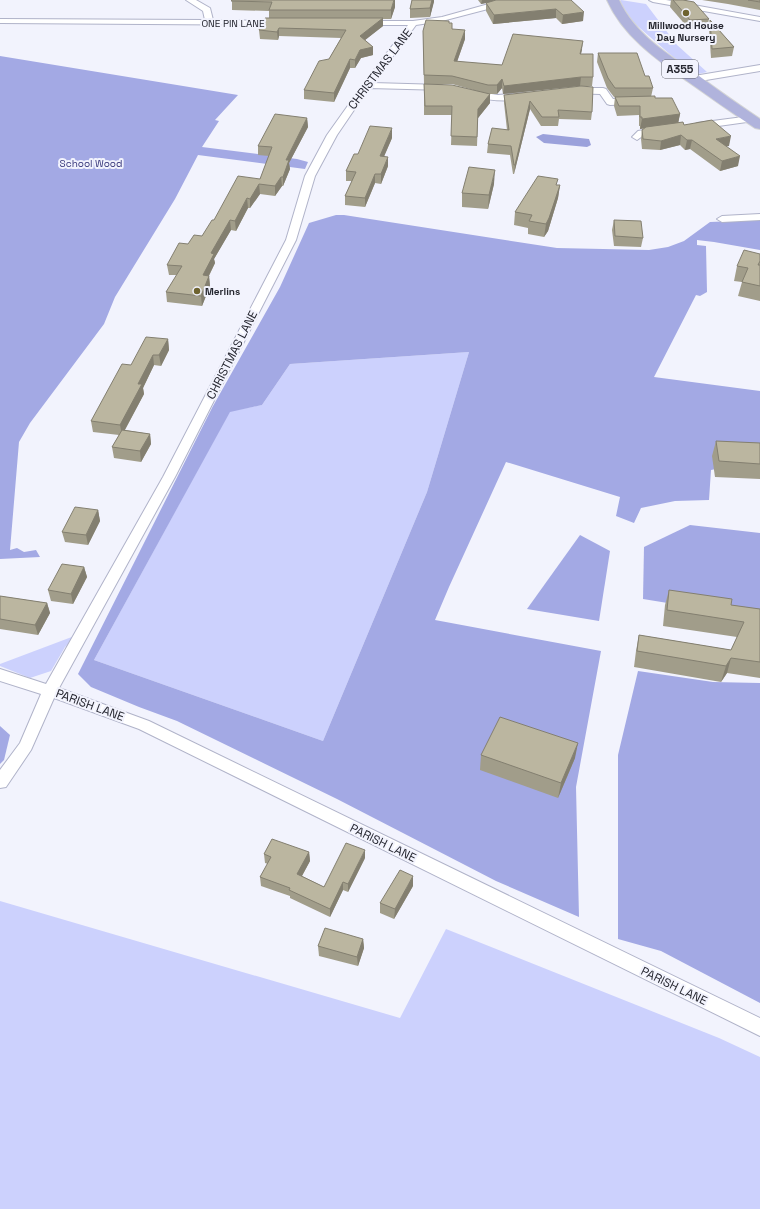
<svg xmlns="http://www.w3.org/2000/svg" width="760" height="1209" viewBox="0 0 760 1209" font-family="'Space Grotesk',sans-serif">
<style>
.green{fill:#ccd1fd}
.forest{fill:#a3a9e4;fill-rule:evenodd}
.water{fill:#9ba1db}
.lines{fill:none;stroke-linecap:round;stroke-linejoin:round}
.minor-casing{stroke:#b0b3c9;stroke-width:2}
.primary-casing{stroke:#d3d4d5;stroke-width:2}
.minor{fill:#fff;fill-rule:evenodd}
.primary{fill:#b0b3dc;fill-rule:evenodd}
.wall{fill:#a19d8a}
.shaded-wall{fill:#837f70}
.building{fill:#bbb6a0;stroke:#837f70}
.poi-dot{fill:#6e6330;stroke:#f2f3fd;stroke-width:1.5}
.labels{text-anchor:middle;stroke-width:4;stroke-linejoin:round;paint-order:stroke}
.far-street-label{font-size:10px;fill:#25262f;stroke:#f2f3fd}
.far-poi-label{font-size:10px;font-weight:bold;fill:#25262f;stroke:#f2f3fd}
.far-park-label{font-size:10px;fill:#353479;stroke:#f2f3fd}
.shield{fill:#f2f3fd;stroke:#62646d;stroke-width:1}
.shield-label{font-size:11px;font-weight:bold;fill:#25262f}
.street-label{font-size:12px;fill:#25262f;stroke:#f2f3fd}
</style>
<rect width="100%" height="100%" fill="#f2f3fd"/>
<g class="green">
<path d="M621,0L646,4L677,45L707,72L698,74L687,69L634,23L619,2Z"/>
<path d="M469,352L427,492L323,741L94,660L230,411L262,405L290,364Z"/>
<path d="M77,635L65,647L51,671L30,678L0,666V664Z"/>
<path d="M0,901L400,1018L446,929L719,1038L760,1057V1209H0Z"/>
</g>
<g class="forest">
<path d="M0,56L238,95L215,120L219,121L202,147L297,159L308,162L305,169L198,155L175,199L115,297L104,324L30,423L19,442L10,550L17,548L24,552L36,550L40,557L0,559Z"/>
<path d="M336,215H344L557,248L649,250L668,247L684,241L710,222L760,220V250L714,242L697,240V245L706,246L707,292L700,296L696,295L654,377L760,391V460L711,470L709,500L675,501L641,508L634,523L616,516L620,497L506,462L449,587L435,620L601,651L576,787L579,917L496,881L337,799L177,721L139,707L91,687L78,674L213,406L280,287L309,223ZM469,352L427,492L323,741L94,660L230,412L262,405L290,364Z"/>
<path d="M690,525L760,533V618L643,599L644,547Z"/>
<path d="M580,535L610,551L599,621L527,609Z"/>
<path d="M638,671L713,682L760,683V1003L661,951L618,939V755Z"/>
<path d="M0,726L10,735L4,760L0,764Z"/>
</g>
<path class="water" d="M543,134L589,139L591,145L587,147L544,143L536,137Z"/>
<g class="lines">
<defs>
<g id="minor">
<path d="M186,0H196L210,8L213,20L280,21L284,23L280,25L0,23V19L205,20L203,11Z"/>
<path d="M503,0H516L515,2L442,21L416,25L373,83L442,85L446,88L445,90L369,88L337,135L315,176L296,240L175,477L59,688L149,721L760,1018V1036L139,729L54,698L31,750L6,787L0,788V770L20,743L41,694L0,681V669L46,684L163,477L286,240L305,176L327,135L364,83L408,25H363L359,23L363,21H413L442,17Z"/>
<path d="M649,0H666L760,17V21L653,2Z"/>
<path d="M760,65V71L694,82L690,79L694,76Z"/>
<path d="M573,88H603L606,89L613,99L634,98L638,101L634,104L610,105L607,104L600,94L570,93L569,91L570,89Z"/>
<path d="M472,91L498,95L523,93L527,96L526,98C507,103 487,100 469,96L468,94Z"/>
<path d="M751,116L754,117L756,119L754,121L697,129L692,126L697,123Z"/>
<path d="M661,127L666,130L664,132L644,135L637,140L632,137L638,131Z"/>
<path d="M760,214V220L722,222L717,219L722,216Z"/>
</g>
<path id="primary" d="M607,0H619C634,33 666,53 695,73C716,89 738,104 760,119V129L755,128C732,113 710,97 687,81C656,59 623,36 607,0Z"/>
</defs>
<use href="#minor" class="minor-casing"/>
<use href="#primary" class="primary-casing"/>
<use href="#minor" class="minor"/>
<use href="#primary" class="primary"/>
</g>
<g class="wall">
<path d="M232,0L395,7L391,19H383V26L365,40L373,47V55L361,58L355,68H350L334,102L304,99V90L329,59L341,38L279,36L278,40L260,39L259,30L269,18V11L232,10Z"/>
<path d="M412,0H434L430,17L410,18V9Z"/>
<path d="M478,0H571L583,21L562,24L556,18L493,24L486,11V3L481,4Z"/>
<path d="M671,0H686L709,19L707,28L689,29L670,7Z"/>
<path d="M702,0H760V10L728,4Z"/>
<path d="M710,20L734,47L732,56L711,58L709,29Z"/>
<path d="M449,23L452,29L465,39L457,62L502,65L582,49L581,54L593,77L592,86H580L503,94L502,88L497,94H488L490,103L478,118L477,146L451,145L452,115H424V84L477,91L452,84H424L423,31Z"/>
<path d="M598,53L645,76L653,88L651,97L655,98L680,114L678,123L684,125L729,146H726L738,166L720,171L690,149L685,150L680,145L660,150L642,149L641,139L642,130L645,128L640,129V126H639V115L617,116L614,106L615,97H614L607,88L597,62Z"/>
<path d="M504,95L592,112L591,120L559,119L558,126H541L530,109L514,174H513L510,155L487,153L488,144L507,130L504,103Z"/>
<path d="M307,118L308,127L289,163L290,169L283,186H282L275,196L260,194L250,208H248L236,231L231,230L214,259L215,263L209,276L210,286L202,306L167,302L166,292L177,275H169L167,265L188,244L202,236L214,220L260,179L269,156L258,155V146Z"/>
<path d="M392,138L384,156L388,166L381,184L375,183L365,207L345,205V196L352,181H346V171L358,154Z"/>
<path d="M494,184L488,209L462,207V193Z"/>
<path d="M557,185H560L558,198L548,231L544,237L528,234V228L514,225L515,212Z"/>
<path d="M614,220L643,238L641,247L614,246L612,230Z"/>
<path d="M760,254V301L738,296L742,282L734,281L737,266Z"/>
<path d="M168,339L169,350L161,366L154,365L143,388L144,394L125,430L150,434L151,444L141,462L114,458L112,447L119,435L93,432L91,421L131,365Z"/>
<path d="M716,441L760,443V479L715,477L712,456Z"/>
<path d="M98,510L100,521L88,545L65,542L62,532Z"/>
<path d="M84,567L87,577L73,604L51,601L48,590Z"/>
<path d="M669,590L731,605L760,609V678L727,673L721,682L634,667L636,651L639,635L731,650L737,637L663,626L665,605Z"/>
<path d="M0,596L47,603L50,613L38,635L0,629Z"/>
<path d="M481,755L575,758L558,798L480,770Z"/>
<path d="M309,852L310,861L302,876L324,887L365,858L348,892L343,890L330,917L290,898V896L261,886L260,877L268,864L265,863L264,854Z"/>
<path d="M413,886L394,919L380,913V903Z"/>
<path d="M363,939L364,948L358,966L319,956L318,946Z"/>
</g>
<g class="shaded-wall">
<path d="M394,0H395V7L391,19V10Z"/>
<path d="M432,0H434V2L430,17V8Z"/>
<path d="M482,0H495V1L481,4Z"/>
<path d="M556,9V18L493,24L494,15Z"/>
<path d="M584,12L583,21L562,24L563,15Z"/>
<path d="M383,18V26L360,44V36Z"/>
<path d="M279,28V36L278,40L277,32Z"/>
<path d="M465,30V39L454,70V61Z"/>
<path d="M583,41L582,49L579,63L580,54Z"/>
<path d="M373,47V55L361,58L355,68V60L360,50Z"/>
<path d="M350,59V68L334,102V93Z"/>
<path d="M581,77L580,86L503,94L504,86Z"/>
<path d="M502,79V88L497,94V85Z"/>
<path d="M490,94V103L478,118V109Z"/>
<path d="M530,101V109L514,174L515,165Z"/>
<path d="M680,114L678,124L640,129L642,119Z"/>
<path d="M307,118L308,127L289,163L290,169L283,186V177L286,160Z"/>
<path d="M392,128V138L380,166V156Z"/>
<path d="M681,135L680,145L660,150L661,141Z"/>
<path d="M731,136L729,146L714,149L716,139Z"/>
<path d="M687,140H692L690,149L685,150Z"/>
<path d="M740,156L738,166L720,171L722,161Z"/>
<path d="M388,157V166L381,184V174Z"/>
<path d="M495,170L494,184L488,209L489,195Z"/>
<path d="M375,174V183L365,207V198Z"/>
<path d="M281,177L282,186L275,196V186Z"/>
<path d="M259,184L260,194L250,208V199Z"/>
<path d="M560,185L558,198L548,231L544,237L546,224Z"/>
<path d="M247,198L248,208L236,231L235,221Z"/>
<path d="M230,220L231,230L214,259L215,263L204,285L203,275L211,253Z"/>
<path d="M209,276L210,286L202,306L201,296Z"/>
<path d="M168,339L169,350L161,366L159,355Z"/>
<path d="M153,355L154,365L143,388L144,394L122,435L120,425L138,384Z"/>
<path d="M150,434L151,444L141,462L140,451Z"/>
<path d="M98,510L100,521L88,545L86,535Z"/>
<path d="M84,567L87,577L73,604L71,594Z"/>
<path d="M47,603L50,613L38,635L35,625Z"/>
<path d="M731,658L727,673L721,682L726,666Z"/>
<path d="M578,743L575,758L558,798L561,783Z"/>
<path d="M365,850V858L348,892V884Z"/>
<path d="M309,852L310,861L298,883L297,874Z"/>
<path d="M413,876V886L394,919L395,909Z"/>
<path d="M343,882V890L330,917V909Z"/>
<path d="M363,939L364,948L358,966L357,957Z"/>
</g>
<g class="building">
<path d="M232,0H394L391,10H269L272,2L231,1Z"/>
<path d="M412,0H432L430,8L410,9Z"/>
<path d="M496,0H571L584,12L563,15L556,9L494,15L486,3Z"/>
<path d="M673,0H683L694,2L709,19L690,20Z"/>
<path d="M748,0H760V2Z"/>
<path d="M265,18H383L360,36L373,47L360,50L355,60L350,59L334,93L304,90L319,61L329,59L346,30L279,28L277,32L259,30Z"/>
<path d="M426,20L449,21V23H452V29L465,30L454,61L502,65L513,34L583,41L580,54H593V77H581L504,86L502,79L497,85H488L452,76L424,75L423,31Z"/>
<path d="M710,20L734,47L712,49Z"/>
<path d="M598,53H637L645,76H649L653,88H615L608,78Z"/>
<path d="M424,84L452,85L490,94L478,109L477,137L451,136L452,106H425Z"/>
<path d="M581,86L593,87L592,112L558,110L559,117H542L530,101L515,165H514L511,146L488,144L492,128L509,130L504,95Z"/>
<path d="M655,96V98H672L680,114L642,119V117H640V106H619L615,97Z"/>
<path d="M275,114L307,118L286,160H289L283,177H281L275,186L259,184L250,199L247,198L235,221L230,220L211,253L214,254L203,275L209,276L201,296L166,292L182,266L167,265L179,243L188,244L194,235L202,236L212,220H214L238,176L260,179L272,147L258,146Z"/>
<path d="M712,120L731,136L716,139L740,156L722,161L692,140H687L681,135L661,141L643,139L642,130L646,127L683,122L684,125Z"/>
<path d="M370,126L392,128L380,156L388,157L381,174H375L365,198L345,196L356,172L346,171L354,154H358Z"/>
<path d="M469,167L495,170L489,195L462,193Z"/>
<path d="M538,176L558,179L556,185H560L549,218L546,224L529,221L532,215L515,212Z"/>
<path d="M614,220L641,221L643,238L615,236Z"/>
<path d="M744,250L760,254V261L758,265H760V286L742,282L748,268L737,266Z"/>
<path d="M146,337L168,339L159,355H153L138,384H142L120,425L91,421L122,364L131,365Z"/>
<path d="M122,430L150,434L140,451L112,447Z"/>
<path d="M716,441L760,443V464L719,461Z"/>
<path d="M75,507L98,510L86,535L62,532Z"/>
<path d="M62,564L84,567L71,594L48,590Z"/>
<path d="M669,590L732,599L731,605L760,609V662L731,658L726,666L637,651L639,635L731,650L744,622L667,610Z"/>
<path d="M0,596L47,603L35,625L0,619Z"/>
<path d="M500,717L578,743L561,783L481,755Z"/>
<path d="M272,839L309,852L297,874L324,887L346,843L365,850L348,884L343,882L330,909L289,890L290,888L260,877L271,857L264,854Z"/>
<path d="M400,870L413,876L395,909L380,903Z"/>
<path d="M325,928L363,939L357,957L318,946Z"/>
</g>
<g class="poi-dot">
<circle cx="686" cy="13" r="4"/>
<circle cx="197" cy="291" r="4"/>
</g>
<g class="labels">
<g class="far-street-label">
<text x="233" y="27">ONE PIN LANE</text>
</g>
<g class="far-poi-label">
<text x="686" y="29">Millwood House<tspan x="686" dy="12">Day Nursery</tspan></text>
<text x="205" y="295" text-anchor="start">Merlins</text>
</g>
<g class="far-park-label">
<text x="91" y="167">School Wood</text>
</g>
<rect class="shield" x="662" y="60" width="36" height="18" rx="3"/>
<g class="shield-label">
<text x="680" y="73">A355</text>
</g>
<g class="street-label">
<text transform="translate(380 69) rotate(-53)" y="4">CHRISTMAS LANE</text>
<text transform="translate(232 355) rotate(-63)" y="4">CHRISTMAS LANE</text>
<text transform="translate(90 705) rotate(20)" y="4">PARISH LANE</text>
<text transform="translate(383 843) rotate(26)" y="4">PARISH LANE</text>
<text transform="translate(674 986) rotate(26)" y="4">PARISH LANE</text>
</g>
</g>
</svg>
